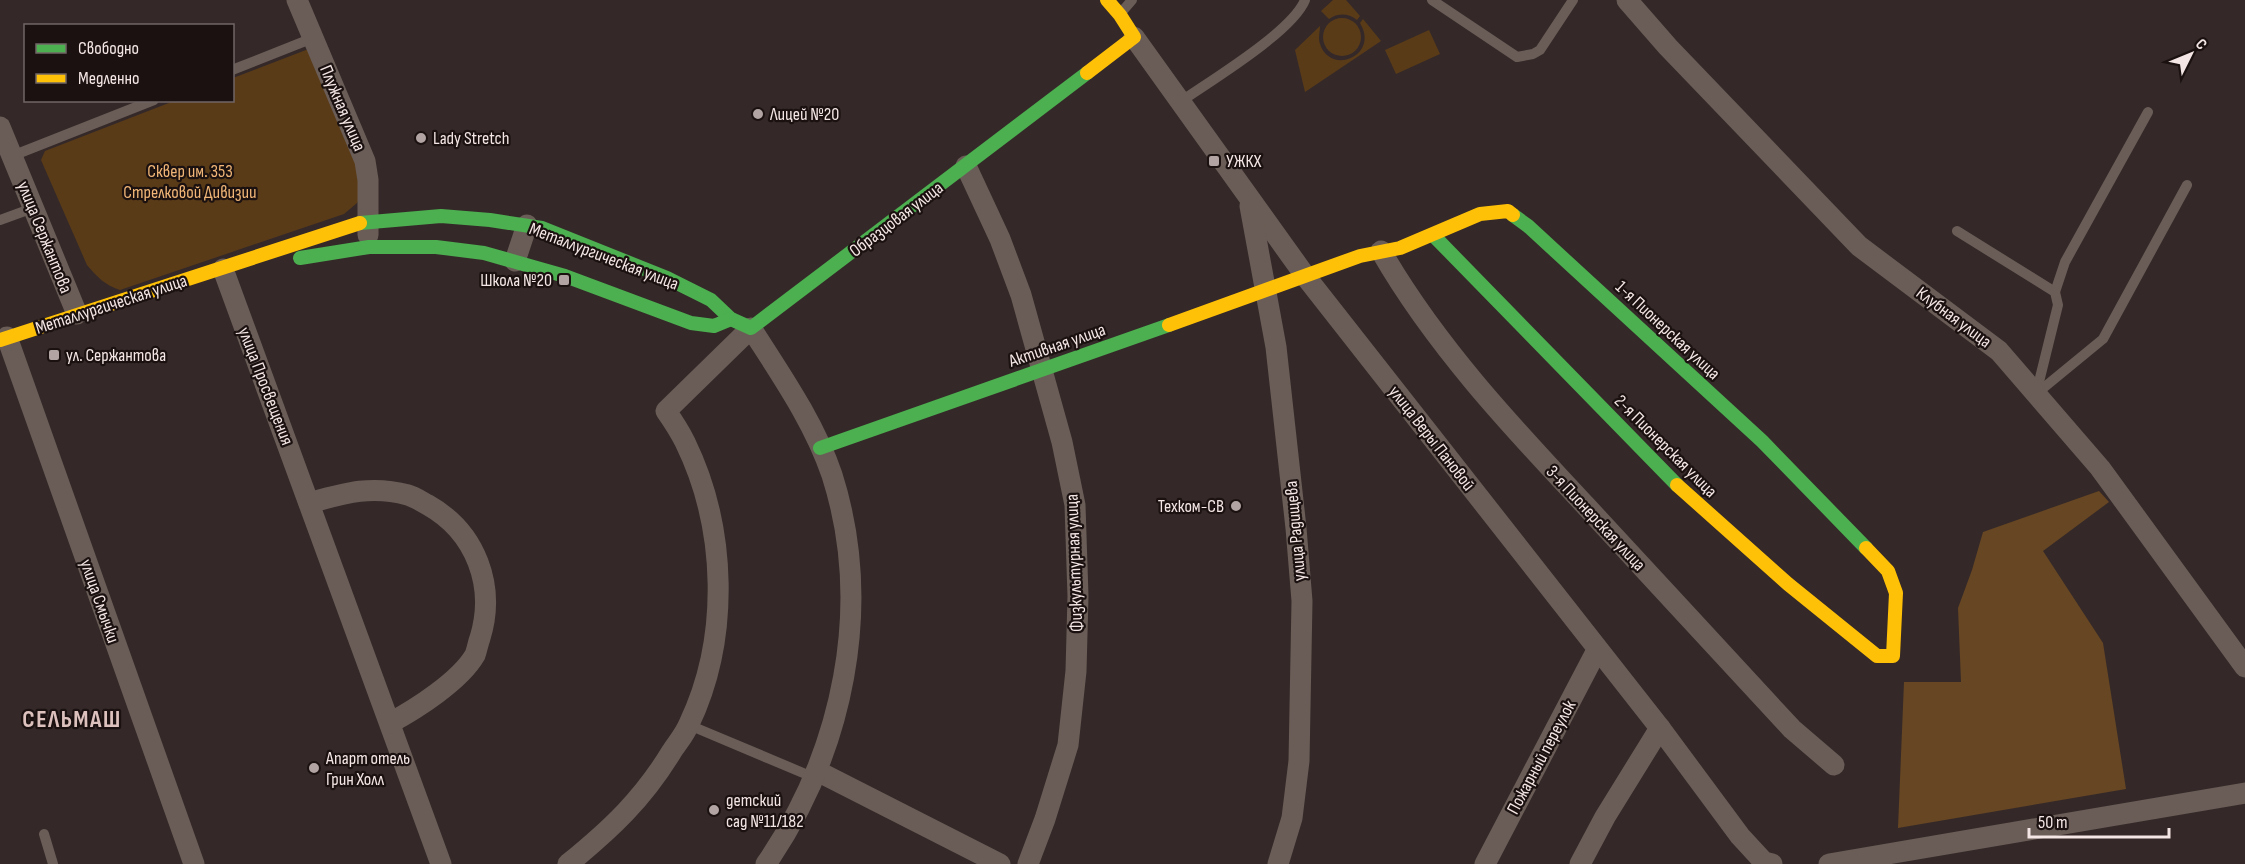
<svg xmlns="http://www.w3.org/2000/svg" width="2245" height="864" viewBox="0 0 2245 864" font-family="'Sofia Sans Condensed',sans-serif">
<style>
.green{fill:#5a3b18}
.forest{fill:#674623}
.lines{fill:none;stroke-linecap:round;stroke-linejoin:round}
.lane{stroke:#6a5d57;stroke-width:10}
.street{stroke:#6a5d57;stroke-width:21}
.fast{stroke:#4caf50;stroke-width:14}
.slow{stroke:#ffc107;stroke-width:14}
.poi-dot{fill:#b1a4a2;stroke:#1a1110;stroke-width:2}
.labels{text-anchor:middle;stroke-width:4.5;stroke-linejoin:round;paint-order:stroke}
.street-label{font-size:18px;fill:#f4e6e4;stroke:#1a1110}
.poi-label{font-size:18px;fill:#f4e6e4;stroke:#1a1110;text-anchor:start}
.park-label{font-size:18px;fill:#f1b677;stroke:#1a1110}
.district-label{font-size:24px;font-weight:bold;letter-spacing:1.5px;fill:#dcc1bd;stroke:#1a1110}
</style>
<rect width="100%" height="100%" fill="#342928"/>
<g class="green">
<path d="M1333,0H1346L1360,16L1357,20C1348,13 1338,13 1329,19L1321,11Z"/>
<circle cx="1342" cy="37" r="19"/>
<path d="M1363,19L1381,41L1305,92L1295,50L1320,26C1320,31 1318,38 1320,44C1330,76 1380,56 1360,23Z"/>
<path d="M1429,30L1440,54L1396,74L1385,50Z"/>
<path d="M311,49L362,170V195L357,203L344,214L120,290C105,285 97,277 87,265L41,160L45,151L174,101L232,100L233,78L306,50Z"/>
</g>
<path class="forest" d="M2099,491L2109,502L2043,551L2103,643L2126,789L1898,828L1904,682H1961L1958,608L1972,570L1983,532Z"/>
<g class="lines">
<g class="lane">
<path d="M1432,0L1517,57L1533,54L1540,50L1573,0"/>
<path d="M1120,14L1132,0"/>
<path d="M232,70L313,38"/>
<path d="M1180,102C1210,81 1292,32 1305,0"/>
<path d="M12,156L154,100"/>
<path d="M0,220L33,208"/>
<path d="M1957,231L2055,292L2058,305L2036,394"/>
<path d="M2055,292L2065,262L2148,112"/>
<path d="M2036,394L2103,339L2187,185"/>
<path d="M689,725L815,778"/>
<path d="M44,834L53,864"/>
</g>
<g class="street">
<path d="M297,0L365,161L368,180V235"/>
<path d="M1627,0L1668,47L1859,246L1999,351L2100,468L2245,667"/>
<path d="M1134,37L1306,277L1660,728L1740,836L1764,862L1772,864"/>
<path d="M0,127L77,314"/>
<path d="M966,166L1000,239L1021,295L1062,442L1075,505L1078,596L1076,671L1068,745L1045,819L1028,864"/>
<path d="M1250,206L1276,347L1296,528L1302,601L1299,761L1292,818L1278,864"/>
<path d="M1381,251C1435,345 1511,426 1585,505C1654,580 1723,654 1792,729L1834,765"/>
<path d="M515,261L527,225"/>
<path d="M223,269L441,864"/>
<path d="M7,337L194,864"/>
<path d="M309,503C345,493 371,485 408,495C415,497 422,502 428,505C476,532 496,586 480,638C478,643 477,650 475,655C460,681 416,709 390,723"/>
<path d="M817,771L1000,864"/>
<path d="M568,864C611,829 643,799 672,751C678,742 685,734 689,724C730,638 727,528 685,442C680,432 673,421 666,411L751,328C781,375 814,422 832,475C874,607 843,752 766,864"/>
<path d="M1485,864L1597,650"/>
<path d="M1580,864L1605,817L1660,728"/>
<path d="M1829,864L2245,793"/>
</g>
<g class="fast">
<path d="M1513,215L1528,226L1762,441L1866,548"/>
<path d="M360,223L441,216L490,220L542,228L667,278L711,300L731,319L751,328L1087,73"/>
<path d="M1433,235L1677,485"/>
<path d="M300,258L369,247H436L484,253L565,276L691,323L714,326L731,319"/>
<path d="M820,448L1169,325"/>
</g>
<g class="slow">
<path d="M1087,73L1134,37L1120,15L1107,0"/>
<path d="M1169,325L1360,256L1400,248L1480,214L1508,211L1513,215"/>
<path d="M0,340L360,223"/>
<path d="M1677,485L1788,584L1877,656H1893L1896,593L1888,571L1866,548"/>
</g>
</g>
<g class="poi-dot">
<circle cx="758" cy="114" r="6"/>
<circle cx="421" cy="138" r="6"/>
<rect x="1208" y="155" width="12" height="12" rx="3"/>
<rect x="558" y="274" width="12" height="12" rx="3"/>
<rect x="48" y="349" width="12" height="12" rx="3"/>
<circle cx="1236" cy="506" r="6"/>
<circle cx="314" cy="768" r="6"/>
<circle cx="714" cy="810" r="6"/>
</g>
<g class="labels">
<g class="street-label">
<text transform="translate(343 108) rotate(67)" y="6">Плужная улица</text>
<text transform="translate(896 219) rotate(-37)" y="6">Образцовая улица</text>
<text transform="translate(45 237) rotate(68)" y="6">улица Сержантова</text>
<text transform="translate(604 256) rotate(21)" y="6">Металлургическая улица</text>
<text transform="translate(111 304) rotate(-18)" y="6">Металлургическая улица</text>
<text transform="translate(1954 317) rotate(37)" y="6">Клубная улица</text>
<text transform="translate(1668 330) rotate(43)" y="6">1-я Пионерская улица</text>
<text transform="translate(1057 345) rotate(-19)" y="6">Активная улица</text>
<text transform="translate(266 386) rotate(69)" y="6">улица Просвещения</text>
<text transform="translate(1432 438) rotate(52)" y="6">улица Веры Пановой</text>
<text transform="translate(1666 446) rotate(45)" y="6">2-я Пионерская улица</text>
<text transform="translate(1596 518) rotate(47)" y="6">3-я Пионерская улица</text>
<text transform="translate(1295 531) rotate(-95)" y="6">улица Радищева</text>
<text transform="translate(1074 563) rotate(-92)" y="6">Физкультурная улица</text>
<text transform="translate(100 601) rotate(71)" y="6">улица Смычки</text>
<text transform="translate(1541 757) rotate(-62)" y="6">Пожарный переулок</text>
</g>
<g class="poi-label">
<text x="770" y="120">Лицей №20</text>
<text x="433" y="144">Lady Stretch</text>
<text x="1226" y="167">УЖКХ</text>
<text x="552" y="286" text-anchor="end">Школа №20</text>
<text x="66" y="361">ул. Сержантова</text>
<text x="1224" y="512" text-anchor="end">Техком-СВ</text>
<text x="326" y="764">Апарт отель<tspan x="326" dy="21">Грин Холл</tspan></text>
<text x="726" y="806">детский<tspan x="726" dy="21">сад №11/182</tspan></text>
</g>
<g class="park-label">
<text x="190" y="177">Сквер им. 353<tspan x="190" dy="21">Стрелковой Дивизии</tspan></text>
</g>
<g class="district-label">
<text x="72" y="727">СЕЛЬМАШ</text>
</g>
</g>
<rect x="24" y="24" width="210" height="78" fill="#1a1110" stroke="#716665" stroke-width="1.5"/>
<rect x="36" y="44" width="30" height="9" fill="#4caf50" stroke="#716665" stroke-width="1.5"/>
<text x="78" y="54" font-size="18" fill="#f4e6e4">Свободно</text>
<rect x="36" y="74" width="30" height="9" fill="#ffc107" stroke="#716665" stroke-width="1.5"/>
<text x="78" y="84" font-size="18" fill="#f4e6e4">Медленно</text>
<g transform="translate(2191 54) rotate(47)" stroke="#1a1110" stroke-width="4.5" paint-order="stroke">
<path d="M0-4.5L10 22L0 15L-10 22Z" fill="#f4e6e4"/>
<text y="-9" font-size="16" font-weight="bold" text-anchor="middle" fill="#f4e6e4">С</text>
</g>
<path d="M2029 828v9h140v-9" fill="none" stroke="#f4e6e4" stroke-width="3"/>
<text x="2038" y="828" font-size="18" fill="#f4e6e4" stroke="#1a1110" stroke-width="4.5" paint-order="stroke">50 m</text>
</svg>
